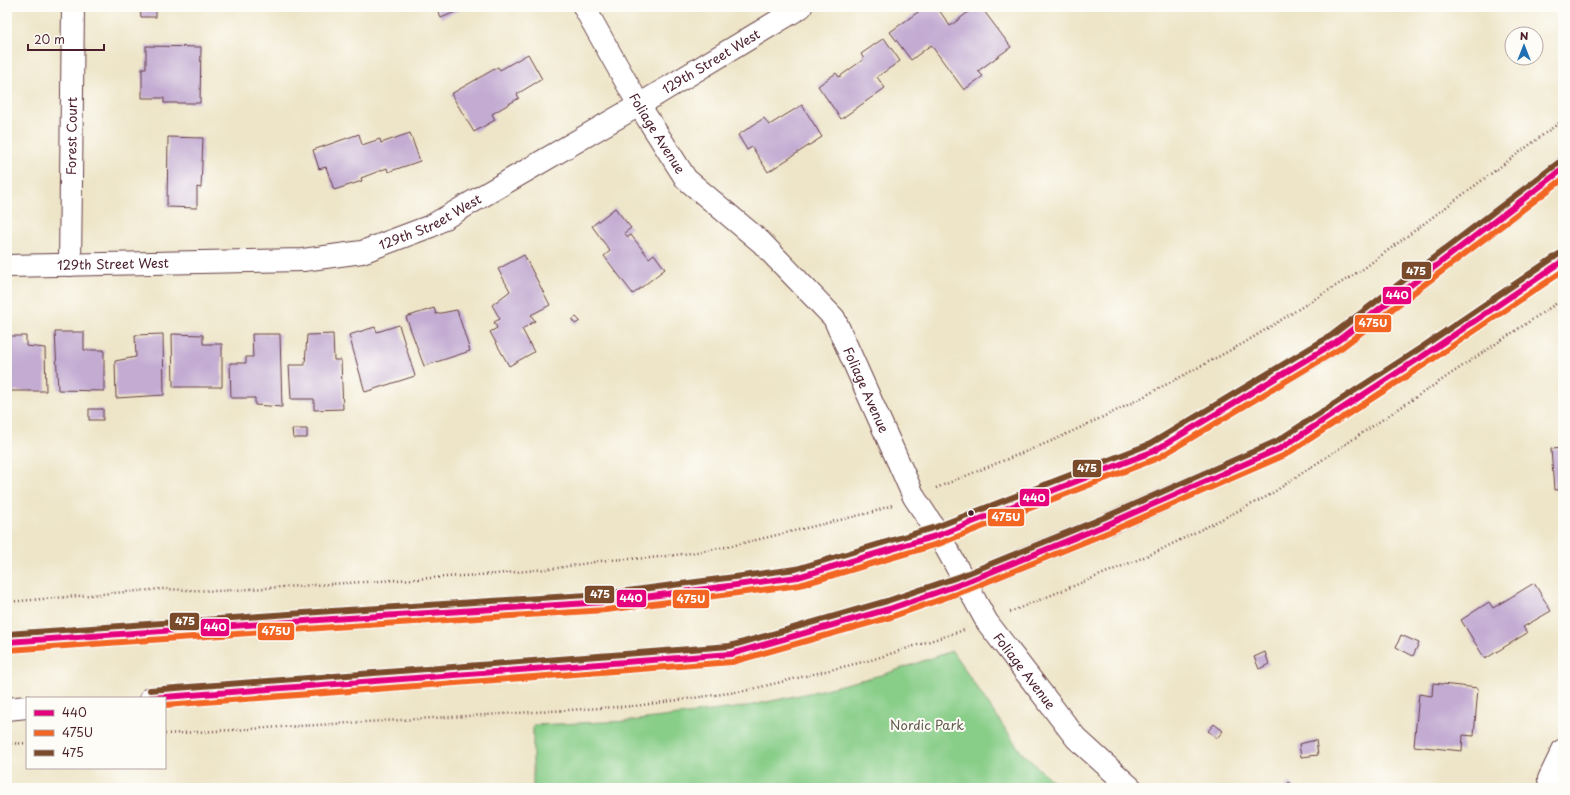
<svg xmlns="http://www.w3.org/2000/svg" width="1570" height="795" viewBox="0 0 1570 795" font-family="'Playpen Sans',sans-serif">
<style>
.green{fill:#88cd88;stroke:#69765a}
.building{fill:#c3abd2}
.lines{fill:none;stroke-linecap:round;stroke-linejoin:round}
.street-casing{stroke:#633d43;stroke-width:24}
.secondary-casing{stroke:#633d43;stroke-width:24}
.path{stroke:#633d43;stroke-width:2.5;stroke-dasharray:1 3;stroke-linecap:butt}
.street{stroke:#fff;stroke-width:22}
.secondary{stroke:#fff;stroke-width:22}
.bus-1-casing{stroke:#fdfcf7;stroke-width:9}
.bus-2-casing{stroke:#fdfcf7;stroke-width:9}
.bus-3-casing{stroke:#fdfcf7;stroke-width:9}
.bus-1{stroke:#e5007d;stroke-width:6}
.bus-2{stroke:#f26522;stroke-width:6}
.bus-3{stroke:#7a4b2a;stroke-width:6}
.bus-dot{fill:#4a1f2b;stroke:#fdfcf7;stroke-width:1.5}
.labels{text-anchor:middle;stroke-width:4;stroke-linejoin:round;paint-order:stroke}
.street-label{font-size:13px;fill:#4a1f2b;stroke:#fdfcf7}
.park-label{font-size:13px;fill:#605c4c;stroke:#fdfcf7}
.line-badge{stroke:#fdfcf7;stroke-width:1.5}
.badge-label{font-size:11px;text-anchor:middle;font-weight:bold;fill:#fff}
</style>
<rect width="100%" height="100%" fill="#fdfcf7"/>
<filter id="ink" filterUnits="userSpaceOnUse"><feTurbulence type="fractalNoise" baseFrequency=".025" numOctaves="2"/><feDisplacementMap in="SourceGraphic" scale="8" xChannelSelector="R" yChannelSelector="G"/><feConvolveMatrix kernelMatrix="1 2 1 2 8 2 1 2 1" color-interpolation-filters="sRGB"/></filter>
<filter id="wash" filterUnits="userSpaceOnUse"><feTurbulence type="fractalNoise" baseFrequency=".012" numOctaves="4" result="noise"/><feDisplacementMap in="SourceGraphic" scale="16" xChannelSelector="R" yChannelSelector="G"/><feGaussianBlur stdDeviation="0.9" result="paint"/><feColorMatrix in="noise" values="0 0 0 0 0 0 0 0 0 0 0 0 0 0 0 0 0 1.4 0 .05"/><feComposite in="paint" operator="in"/></filter>
<g filter="url(#wash)">
<rect width="100%" height="100%" fill="#eee5c8"/>
<path class="green" d="M952,651L1021,752L1060,788H533V725L630,721L743,707L809,693L885,674Z"/>
<g id="blocks">
<g class="building">
<path d="M140,7H168V9H156V17H141Z"/>
<path d="M436,7H467L441,18Z"/>
<path d="M925,7H937L950,26L975,7H981L1011,47L978,71L983,76L964,90L931,45L911,60L890,32Z"/>
<path d="M884,38L900,61L877,77L885,88L841,119L818,86L836,73L839,77L864,59L861,54Z"/>
<path d="M146,46L201,47L200,103H164V98H142V68H146Z"/>
<path d="M528,54L542,79L517,94L519,98L492,114L495,120L474,132L451,94L498,67L500,70Z"/>
<path d="M802,105L822,137L768,172L752,147L747,150L738,135L764,118L769,125Z"/>
<path d="M410,133L420,161L388,172L387,168L361,178L362,181L334,190L326,167L319,169L313,150L359,134L362,145L380,139L381,143Z"/>
<path d="M168,137L203,138L201,188L197,187V208L167,207Z"/>
<path d="M615,208L631,228L624,233L628,237L631,235L649,258L654,254L665,269L633,294L604,256L610,251L592,226Z"/>
<path d="M524,255L550,305L531,315L535,321L522,329L534,352L509,366L490,332L497,328L494,322L500,319L492,305L510,291L498,269Z"/>
<path d="M434,308L436,314L457,310L470,351L424,366L406,317Z"/>
<path d="M576,317L580,321L575,324L572,320Z"/>
<path d="M399,325L415,376L365,392L349,335L375,327L377,332Z"/>
<path d="M55,332H84V350H104V391L58,390Z"/>
<path d="M163,334L164,395L116,398L115,361L136,357L135,335Z"/>
<path d="M172,334L203,335V344H222V387H173Z"/>
<path d="M252,334H280L282,407L255,405V398H231L230,363H246V357H253Z"/>
<path d="M333,334L334,360H341L343,409L314,410V399H291L289,365H305L307,335Z"/>
<path d="M7,336H26V346L45,348L46,391H7Z"/>
<rect x="89" y="409" width="14" height="11"/>
<path d="M292,429H307V438H293Z"/>
<path d="M1563,448V489L1554,490L1551,449Z"/>
<path d="M1534,583L1551,611L1523,627L1527,633L1485,659L1461,620L1489,602L1493,608Z"/>
<path d="M1401,635L1419,643L1413,656L1396,647Z"/>
<path d="M1265,652L1269,664L1259,669L1254,657Z"/>
<path d="M1433,683L1478,688L1474,736L1463,735L1462,751L1414,746L1419,694L1432,696Z"/>
<path d="M1214,724L1223,731L1217,738L1208,731Z"/>
<path d="M1316,740L1318,755L1301,757L1299,744Z"/>
<path d="M1289,782L1296,788H1284Z"/>
</g>
</g>
</g>
<g filter="url(#ink)">
<use href="#blocks" fill-opacity="0" stroke="#633d43" stroke-width="1"/>
<g class="lines">
<defs>
<g id="street">
<path id="s1" d="M584,7L639,105L686,179L761,242L834,318L914,497L939,535L987,622L1076,738L1131,788"/>
<path id="s2" d="M70,265L73,7"/>
<path id="s3" d="M7,266L303,260L362,252L431,226L639,105L801,7"/>
<path d="M1550,788L1549,779L1563,750"/>
</g>
<g id="secondary">
<path d="M7,642L333,619L605,602L798,577L939,535L1154,451L1336,342L1563,169"/>
<path d="M151,698L731,654L889,609L964,583L1106,525L1281,448L1426,354L1563,261"/>
<path d="M7,709L27,707"/>
</g>
</defs>
<use href="#street" class="street-casing"/>
<use href="#secondary" class="secondary-casing"/>
<g class="path">
<path d="M936,488L1054,440L1124,407L1244,343L1363,269L1563,120"/>
<path d="M7,602L161,589L217,591L495,574L557,568L607,560L650,558L691,553L731,546L873,512L892,505"/>
<path d="M1010,612L1154,553L1268,496L1563,299"/>
<path d="M165,734L635,706L744,691L871,660L964,630"/>
<path d="M7,744L27,743"/>
</g>
<use href="#street" class="street"/>
<use href="#secondary" class="secondary"/>
<defs>
<g id="bus-1">
<path d="M7,642L333,619L605,602L798,577L939,535L1154,451L1336,342L1563,169"/>
<path d="M151,698L731,654L889,609L964,583L1106,525L1281,448L1426,354L1563,261"/>
</g>
<g id="bus-2">
<path d="M8,650L334,627L606,610L800,585L941,543L1158,458L1341,348L1563,179"/>
<path d="M165,705L732,662L891,617L967,590L1109,532L1285,455L1430,361L1563,271"/>
</g>
<g id="bus-3">
<path d="M7,634L332,611L604,594L796,569L936,527L1150,444L1332,335L1558,163"/>
<path d="M150,690L730,646L887,601L961,576L1103,518L1277,441L1422,347L1559,254"/>
</g>
</defs>
<use href="#bus-1" class="bus-1-casing"/>
<use href="#bus-2" class="bus-2-casing"/>
<use href="#bus-3" class="bus-3-casing"/>
<use href="#bus-1" class="bus-1"/>
<use href="#bus-2" class="bus-2"/>
<use href="#bus-3" class="bus-3"/>
</g>
</g>
<circle class="bus-dot" cx="971" cy="513" r="3.5"/>
<g class="labels">
<g class="street-label">
<text dy="5" stroke="none"><textPath href="#s3" startOffset="754">129th Street West</textPath></text>
<text dy="5" stroke="none"><textPath href="#s1" startOffset="146">Foliage Avenue</textPath></text>
<text dy="5" stroke="none"><textPath href="#s2" startOffset="129">Forest Court</textPath></text>
<text dy="5" stroke="none"><textPath href="#s3" startOffset="430">129th Street West</textPath></text>
<text dy="5" stroke="none"><textPath href="#s3" startOffset="106">129th Street West</textPath></text>
<text dy="5" stroke="none"><textPath href="#s1" startOffset="482">Foliage Avenue</textPath></text>
<text dy="5" stroke="none"><textPath href="#s1" startOffset="806">Foliage Avenue</textPath></text>
</g>
<g class="park-label">
<text x="927" y="730">Nordic Park</text>
</g>
</g>
<g class="line-badge">
<rect x="1401" y="261" width="31" height="19" rx="4" fill="#7a4b2a"/>
<rect x="1382" y="286" width="30" height="19" rx="4" fill="#e5007d"/>
<rect x="1354" y="314" width="38" height="19" rx="4" fill="#f26522"/>
<rect x="1072" y="459" width="30" height="19" rx="4" fill="#7a4b2a"/>
<rect x="1019" y="488" width="31" height="19" rx="4" fill="#e5007d"/>
<rect x="987" y="508" width="38" height="19" rx="4" fill="#f26522"/>
<rect x="584" y="585" width="31" height="19" rx="4" fill="#7a4b2a"/>
<rect x="616" y="589" width="31" height="19" rx="4" fill="#e5007d"/>
<rect x="672" y="589" width="38" height="20" rx="4" fill="#f26522"/>
<rect x="169" y="612" width="31" height="19" rx="4" fill="#7a4b2a"/>
<rect x="200" y="618" width="30" height="19" rx="4" fill="#e5007d"/>
<rect x="257" y="622" width="38" height="19" rx="4" fill="#f26522"/>
</g>
<g class="badge-label">
<text x="1416" y="275">475</text>
<text x="1397" y="299">440</text>
<text x="1373" y="327">475U</text>
<text x="1087" y="472">475</text>
<text x="1034" y="502">440</text>
<text x="1006" y="521">475U</text>
<text x="600" y="598">475</text>
<text x="631" y="602">440</text>
<text x="691" y="603">475U</text>
<text x="185" y="625">475</text>
<text x="215" y="631">440</text>
<text x="276" y="635">475U</text>
</g>
<rect width="1570" height="795" fill="none" stroke="#fdfcf7" stroke-width="24"/>
<rect x="26" y="697" width="140" height="72" fill="#fdfcf7" stroke="#b5a4a5"/>
<rect x="34" y="710" width="20" height="6" fill="#e5007d" stroke="#b5a4a5"/>
<text x="62" y="717" font-size="12" fill="#4a1f2b">440</text>
<rect x="34" y="730" width="20" height="6" fill="#f26522" stroke="#b5a4a5"/>
<text x="62" y="737" font-size="12" fill="#4a1f2b">475U</text>
<rect x="34" y="750" width="20" height="6" fill="#7a4b2a" stroke="#b5a4a5"/>
<text x="62" y="757" font-size="12" fill="#4a1f2b">475</text>
<g transform="translate(1524 46)"><circle r="19" fill="#fdfcf7" stroke="#b5a4a5"/>
<path d="M0-3L7 15L0 10L-7 15Z" fill="#1f6fb2"/>
<text y="-6" font-size="11" font-weight="bold" text-anchor="middle" fill="#4a1f2b">N</text>
</g>
<path d="M28 44v6h76v-6" fill="none" stroke="#4a1f2b" stroke-width="2"/>
<text x="34" y="44" font-size="12" fill="#4a1f2b" stroke="#fdfcf7" stroke-width="3" paint-order="stroke">20 m</text>
</svg>
